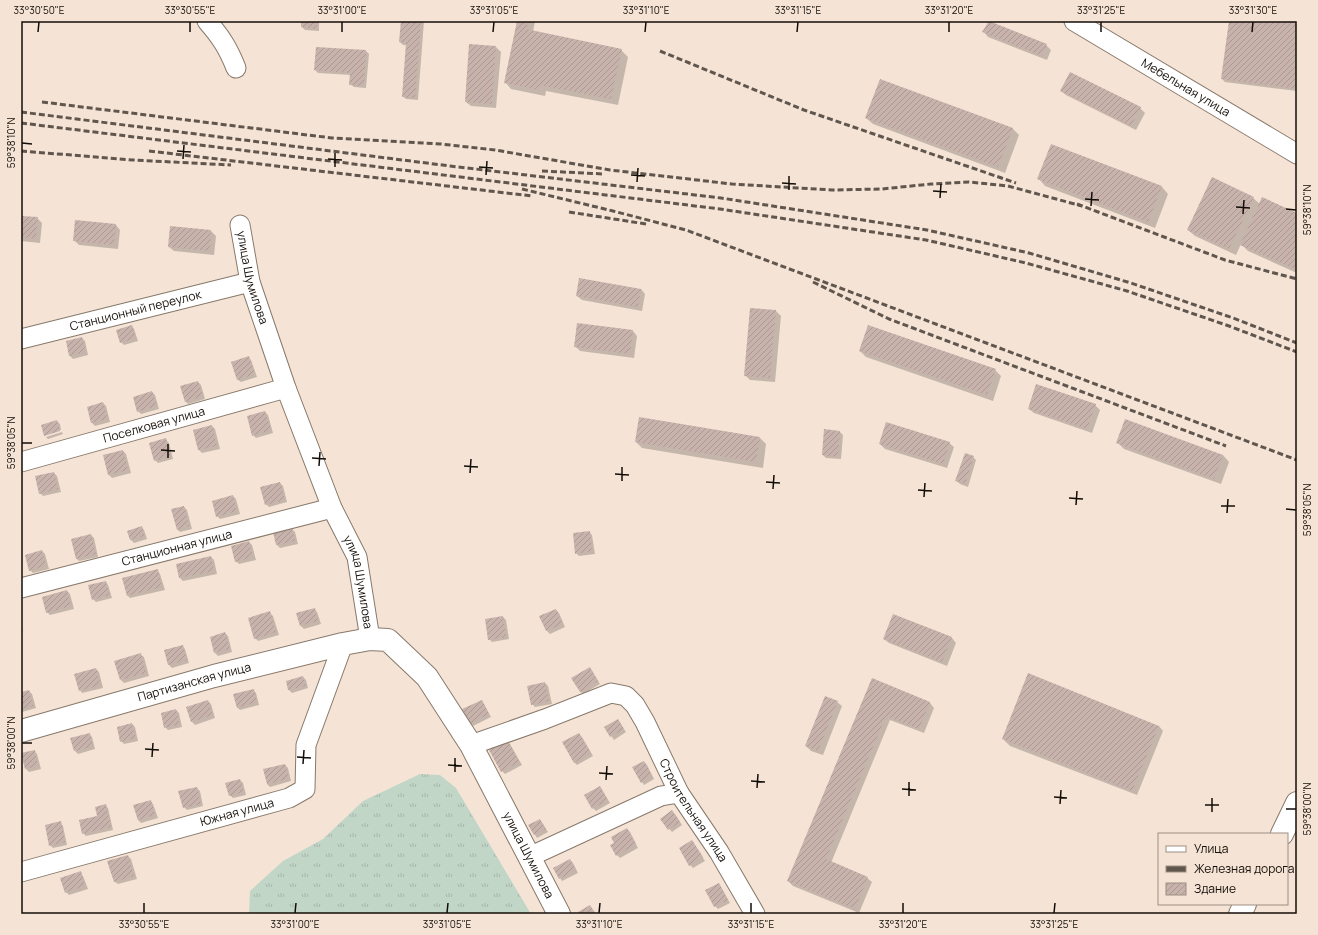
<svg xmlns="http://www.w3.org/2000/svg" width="1318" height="935" viewBox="0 0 1318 935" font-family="Manrope,sans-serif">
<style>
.grass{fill:url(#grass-tufts)}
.shadow{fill:#0003}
.building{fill:url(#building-hatch)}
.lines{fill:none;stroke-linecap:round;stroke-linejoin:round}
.minor-casing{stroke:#88796b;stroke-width:21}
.major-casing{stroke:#88796b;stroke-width:24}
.minor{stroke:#fff;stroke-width:19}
.major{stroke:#fff;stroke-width:22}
.rail{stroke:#60564e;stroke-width:3;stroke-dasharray:6 3;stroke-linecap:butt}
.ticks{fill:none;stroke:#130d08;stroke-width:1.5}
.labels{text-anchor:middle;stroke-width:3;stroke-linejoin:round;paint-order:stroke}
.street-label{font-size:12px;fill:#130d08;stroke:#f5e4d5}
.neatline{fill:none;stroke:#130d08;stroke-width:1.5}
.ticks-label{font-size:10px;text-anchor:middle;fill:#130d08}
</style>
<defs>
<pattern id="grass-tufts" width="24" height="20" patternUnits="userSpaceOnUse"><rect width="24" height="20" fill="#c2d6c8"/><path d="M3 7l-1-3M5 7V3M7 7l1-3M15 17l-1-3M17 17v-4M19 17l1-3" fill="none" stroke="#a6b6aa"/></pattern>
<pattern id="building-hatch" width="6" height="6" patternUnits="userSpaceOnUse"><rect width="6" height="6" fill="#c8b2ac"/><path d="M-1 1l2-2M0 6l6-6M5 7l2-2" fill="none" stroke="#ab9892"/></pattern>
</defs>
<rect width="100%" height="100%" fill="#f5e4d5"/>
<path class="grass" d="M420,774L440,775L456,788L531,914H249L250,891L283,861L323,839L363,801Z"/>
<g class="shadow">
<path d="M302,21H319V31L305,30L302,27Z"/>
<path d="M402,21H424L418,100L406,99L403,96L407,45H403L400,42Z"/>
<path d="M518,21H535L533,32L621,50L628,57L618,105L546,91L545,96L511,89L505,82Z"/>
<path d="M1230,21H1297V91L1225,82L1222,79Z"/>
<path d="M984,32L1046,45L1051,50L1047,60L988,37Z"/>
<path d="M470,45L496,47L501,52L496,108L471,106L466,102Z"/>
<path d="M317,48L366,51L369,54L366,88L354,87L351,84V75L318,73L315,70Z"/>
<path d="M1061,91L1140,108L1145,113L1136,130L1066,95Z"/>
<path d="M866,118L1012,128L1019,135L1005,173L873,124Z"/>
<path d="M1052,145L1162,187L1168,194L1155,228L1045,186L1039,179Z"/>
<path d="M1253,198L1260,204L1297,214V273L1248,251L1241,244L1236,255L1195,236L1188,230Z"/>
<path d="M21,217L37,218L42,223L40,243L21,241Z"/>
<path d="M116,225L120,230L118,249L79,245L74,240Z"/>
<path d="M171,227L211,231L216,236L214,255L174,251L169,247Z"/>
<path d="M641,289L645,294L642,311L582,300L577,296Z"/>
<path d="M751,309L776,311L781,316L775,382L750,380L745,375Z"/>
<path d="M132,326L134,329L138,341L124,345L121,342Z"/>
<path d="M633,331L637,336L634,358L580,351L575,346Z"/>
<path d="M82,338L85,341L88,355L73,359L70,356L67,342Z"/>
<path d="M860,351L995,370L1001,376L993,401L866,357Z"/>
<path d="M248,357L251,360L257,377L241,382L238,380Z"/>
<path d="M198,382L201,385L205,399L188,404L185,401Z"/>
<path d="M152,392L155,395L159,409L141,414L138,411Z"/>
<path d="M103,403L106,406L110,422L95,426L92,423L88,407Z"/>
<path d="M1095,405L1100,410L1092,433L1034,413L1029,409Z"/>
<path d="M265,412L268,415L273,433L256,438L253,435Z"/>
<path d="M57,421L60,424L61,430L46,435V436L42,426Z"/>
<path d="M212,426L215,429L220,449L202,453L199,450L195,430Z"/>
<path d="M825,430L840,432L843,435L841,459L826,458L823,455Z"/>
<path d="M62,432L63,434L48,439L46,437Z"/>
<path d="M760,438L766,444L763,468L642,448L636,442Z"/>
<path d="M166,440L169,443L173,459L158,463L155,460Z"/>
<path d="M1117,442L1223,455L1229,462L1221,484L1124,449Z"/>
<path d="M949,443L954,447L947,468L885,449L880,444Z"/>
<path d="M123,451L126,454L131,473L112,478L109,475L104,455Z"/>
<path d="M973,457L976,460L968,487L960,484L957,481Z"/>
<path d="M54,473L57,476L61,492L43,496L40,493Z"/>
<path d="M280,483L283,486L287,502L269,507L266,504Z"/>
<path d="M233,496L236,499L240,514L220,519L217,516Z"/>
<path d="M184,507L187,510L192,529L180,532L177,529Z"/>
<path d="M141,527L144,530L147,539L134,543L131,540L128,531Z"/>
<path d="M292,529L295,532L298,544L280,548L277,545Z"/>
<path d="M589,532L592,535L595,554L579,556L576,553Z"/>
<path d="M91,535L94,538L98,557L79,561L76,558Z"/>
<path d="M249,542L252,545L256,560L239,564L236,561Z"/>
<path d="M42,551L45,554L49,569L33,573L30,570Z"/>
<path d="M211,557L214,560L217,574L183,581L180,578L177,565Z"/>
<path d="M157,571L160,574L165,590L130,598L127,595Z"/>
<path d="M105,582L108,585L112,598L96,602L93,599Z"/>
<path d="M67,591L70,594L74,609L50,615L47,612Z"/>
<path d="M314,609L317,612L321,624L304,629L301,626L298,614Z"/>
<path d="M556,610L559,613L565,627L550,634L547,631L541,617Z"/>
<path d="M270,613L273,616L279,635L258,641L255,638Z"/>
<path d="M894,615L952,638L956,643L947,666L889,643L884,639Z"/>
<path d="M503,617L506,620L509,639L492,642L489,639Z"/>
<path d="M21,621L23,631L21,632Z"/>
<path d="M225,633L228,636L232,652L218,656L215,653Z"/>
<path d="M182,646L185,649L189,663L172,668L169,665L165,650Z"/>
<path d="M141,655L144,657L149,676L124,683L121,680Z"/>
<path d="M96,669L99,672L103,688L82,693L80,690Z"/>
<path d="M592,671L600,684L583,694L580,691Z"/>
<path d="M303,677L306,680L308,688L292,693L289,690L287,682Z"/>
<path d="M872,679L930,703L934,708L924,733L890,720L831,863L867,878L872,882L859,913L793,886L788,881Z"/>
<path d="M545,683L548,686L552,704L535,707L532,704Z"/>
<path d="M253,690L256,693L259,705L240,710L237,707Z"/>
<path d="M29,691L32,694L36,708L22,712L21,693Z"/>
<path d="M208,701L211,704L215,718L195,725L192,722Z"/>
<path d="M481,701L484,704L491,717L473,726L470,723Z"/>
<path d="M837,702L842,706L823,755L811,751L806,746Z"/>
<path d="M176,710L179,713L182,727L168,730L165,727Z"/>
<path d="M618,720L626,732L614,740L605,727Z"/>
<path d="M132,724L135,727L138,741L124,744L121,741Z"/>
<path d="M1159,726L1163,731L1137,795L1010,746L1003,739Z"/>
<path d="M89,734L92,737L95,749L78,754L75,751Z"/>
<path d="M579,734L582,737L593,756L577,765L574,762Z"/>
<path d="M507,741L510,744L522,765L505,774L502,771Z"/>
<path d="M34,751L37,754L41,769L29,772L26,769Z"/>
<path d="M644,762L647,765L654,779L644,785L642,782Z"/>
<path d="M285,765L288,768L291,781L270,787L267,784Z"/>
<path d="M240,780L243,783L246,795L233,798L230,795Z"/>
<path d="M600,787L610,803L596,811L593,808Z"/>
<path d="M197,788L200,791L203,806L187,810L184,807Z"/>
<path d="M150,801L153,804L158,818L141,823L138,820L134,806Z"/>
<path d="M105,805L108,808L113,830L86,836L83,833L98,816Z"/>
<path d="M675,814L682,825L672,832L661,819Z"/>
<path d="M540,820L548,832L537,838L529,825Z"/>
<path d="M61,823L63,826L67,845L53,848L50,845Z"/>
<path d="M627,829L630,832L638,848L620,858L617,855L616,843Z"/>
<path d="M692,841L705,861L693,868L690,865Z"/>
<path d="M128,856L131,859L137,879L118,884L115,882Z"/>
<path d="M570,860L573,863L578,873L562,881L560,878Z"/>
<path d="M80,873L83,876L88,889L69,895L66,892Z"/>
<path d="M719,884L721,887L730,903L718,909L715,906Z"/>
</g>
<g class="building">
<path d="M301,21H317L316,29L301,27Z"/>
<path d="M401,21H421L415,98L402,97L406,43L399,42Z"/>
<path d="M517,21H528L526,29L622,49L611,99L540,85L539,90L504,83Z"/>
<path d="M989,21L1047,44L1042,56L982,32Z"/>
<path d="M1229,21H1297V89L1221,79Z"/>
<path d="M469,44L496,46L492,104L465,102Z"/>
<path d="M316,47L366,50L364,86L349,85L350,73L314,70Z"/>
<path d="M1070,72L1141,107L1131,126L1060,91Z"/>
<path d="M880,79L1013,128L998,167L865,118Z"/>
<path d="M1051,144L1162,186L1148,222L1037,179Z"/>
<path d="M1212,177L1254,197L1229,249L1187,230Z"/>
<path d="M1262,197L1297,213V270L1240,245Z"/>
<path d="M21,216L38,217L36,239L21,237Z"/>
<path d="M75,220L116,224L114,245L73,241Z"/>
<path d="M170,226L211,230L210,251L168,247Z"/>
<path d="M579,278L641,289L638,307L576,296Z"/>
<path d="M750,308L776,310L770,378L744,376Z"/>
<path d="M577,323L633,330L630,354L574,347Z"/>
<path d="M132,325L136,338L120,343L116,330Z"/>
<path d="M868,325L996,369L987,395L859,351Z"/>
<path d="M82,337L86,352L69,356L66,341Z"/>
<path d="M249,356L255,374L237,380L231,362Z"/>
<path d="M198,381L203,396L185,402L180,386Z"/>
<path d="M1036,384L1096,404L1087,429L1028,409Z"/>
<path d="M152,391L157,406L137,412L133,397Z"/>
<path d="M103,402L108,419L91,423L87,407Z"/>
<path d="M265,411L271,430L252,436L247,416Z"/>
<path d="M639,417L760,437L756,462L635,442Z"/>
<path d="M1125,419L1223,455L1214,479L1116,443Z"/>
<path d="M57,420L60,431L44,436L41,425Z"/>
<path d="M886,422L950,442L943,464L879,444Z"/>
<path d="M212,425L217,446L198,450L193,430Z"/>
<path d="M824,429L840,431L838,457L822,455Z"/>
<path d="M166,438L171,456L154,461L149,443Z"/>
<path d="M123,450L128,470L108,475L103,455Z"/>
<path d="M965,453L974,456L965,484L955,481Z"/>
<path d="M54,472L58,489L39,494L35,476Z"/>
<path d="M280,482L285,500L265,505L260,487Z"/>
<path d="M233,495L237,511L216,517L212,501Z"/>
<path d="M184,506L189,526L177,530L171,509Z"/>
<path d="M142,526L145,536L130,540L127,531Z"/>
<path d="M292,528L295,541L276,545L273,532Z"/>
<path d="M590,531L592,551L575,554L573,533Z"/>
<path d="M91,534L96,554L76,559L71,539Z"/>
<path d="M249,541L253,557L235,562L231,546Z"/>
<path d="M42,550L46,566L29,571L25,555Z"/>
<path d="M211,556L214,571L179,578L176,564Z"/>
<path d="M158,569L162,587L127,596L122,578Z"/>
<path d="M106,581L110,595L92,600L88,585Z"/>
<path d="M67,590L71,606L46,613L42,597Z"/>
<path d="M315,608L318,621L300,626L296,613Z"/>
<path d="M556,609L563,624L546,631L539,616Z"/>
<path d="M270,611L276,632L254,639L248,618Z"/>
<path d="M893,614L952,637L942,662L883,639Z"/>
<path d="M503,616L506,637L488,640L485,619Z"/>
<path d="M225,632L230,649L214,653L210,637Z"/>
<path d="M183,645L187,660L168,665L164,650Z"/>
<path d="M141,653L146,673L120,680L114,661Z"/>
<path d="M590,667L598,681L580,692L571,678Z"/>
<path d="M96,668L101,685L79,691L74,674Z"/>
<path d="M1028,673L1159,726L1132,791L1002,739Z"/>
<path d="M303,676L306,686L288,690L286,681Z"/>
<path d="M872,678L930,702L919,729L886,716L826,859L868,877L855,909L787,881Z"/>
<path d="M545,682L549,701L531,705L527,686Z"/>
<path d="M254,689L257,702L237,708L233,694Z"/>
<path d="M29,690L33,706L21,709V692Z"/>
<path d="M825,696L838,701L818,751L805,746Z"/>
<path d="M208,700L213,715L191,722L186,707Z"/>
<path d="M482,700L489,714L469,724L462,709Z"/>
<path d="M176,709L180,724L164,728L161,713Z"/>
<path d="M618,719L624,729L610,737L604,727Z"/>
<path d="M132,723L136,738L120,742L117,727Z"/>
<path d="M90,733L93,747L74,751L70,738Z"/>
<path d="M579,733L591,753L574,763L562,742Z"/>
<path d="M507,739L519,762L501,772L489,750Z"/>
<path d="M35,750L38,766L25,769L21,753Z"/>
<path d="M644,761L652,776L641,783L632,767Z"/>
<path d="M285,764L289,779L267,784L263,769Z"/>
<path d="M240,779L244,792L229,796L225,783Z"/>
<path d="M600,786L608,800L592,809L584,795Z"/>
<path d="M197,787L201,804L183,808L178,791Z"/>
<path d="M151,800L155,815L138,820L133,805Z"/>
<path d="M106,804L111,827L82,834L79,820L97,816L95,807Z"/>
<path d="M672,810L680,822L668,830L660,819Z"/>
<path d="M540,819L546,829L534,835L528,825Z"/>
<path d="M61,821L65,842L49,846L45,825Z"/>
<path d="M627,828L636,844L616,856L610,845L614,843L611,837Z"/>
<path d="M692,840L703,857L689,866L679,848Z"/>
<path d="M128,855L134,876L114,882L107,861Z"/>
<path d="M570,859L576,870L559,879L553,868Z"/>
<path d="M81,871L85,886L65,893L60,878Z"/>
<path d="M719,883L728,900L714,907L705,890Z"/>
<path d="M590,905L596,914H579L578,912Z"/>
</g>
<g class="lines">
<defs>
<g id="minor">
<path d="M207,21C221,37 228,48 236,68"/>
<path id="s1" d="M1074,21L1297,154"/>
<path id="s2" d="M240,225L250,282L286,388L332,508L357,557L370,639"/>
<path id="s3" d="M21,339L250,282"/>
<path id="s4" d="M21,462L286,388"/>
<path id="s5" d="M21,588L332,508"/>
<path id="s6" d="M471,745L545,719L611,693L626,696L635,705L645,722L679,793L719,852L755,914"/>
<path d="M529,857L661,796L679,793"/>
<path id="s7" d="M21,872L289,798L305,789L306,745L343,644"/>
</g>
<g id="major">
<path id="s8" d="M21,731L214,676L343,644L370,639L388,640L427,677L471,745L559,914"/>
<path d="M1282,834L1297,803"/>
<path d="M1240,914L1245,904"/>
</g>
</defs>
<use href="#minor" class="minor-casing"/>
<use href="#major" class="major-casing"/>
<use href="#minor" class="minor"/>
<use href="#major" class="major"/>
<g class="rail">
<path d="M660,51L804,110L1016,183"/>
<path d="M42,102L332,138L441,144L495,150L610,170L732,184L832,190L882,189L931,184L969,182L1008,186L1082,206"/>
<path d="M21,112L450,166L721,198L927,230L1029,253L1131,283L1233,318L1297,343"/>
<path d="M21,123L720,209L926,240L1026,263L1127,291L1229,326L1297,352"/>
<path d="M21,151L133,160L231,165"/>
<path d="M149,151L532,196"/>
<path d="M542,171L604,174"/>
<path d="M522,189L613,211L686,230L1297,460"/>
<path d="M1077,204L1225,260L1297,279"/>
<path d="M569,212L646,224"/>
<path d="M813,282L889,319L1226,446"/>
</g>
</g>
<path class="ticks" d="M38,32L39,22M190,32V22M342,32V22M493,32L494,22M645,32L646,22M797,32L798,22M949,32V22M1101,32V22M1252,32L1253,22M22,143L32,144M177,151L191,152M183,159L184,145M328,159L342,160M335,167V153M479,167L493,168M486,175L487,161M631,175L645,176M637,182L638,168M782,183L796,184M789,190V176M933,191L947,192M940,198L941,184M1085,199L1099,200M1091,206L1092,192M1236,207L1250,208M1286,209L1296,210M1243,214L1244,200M22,443H32M161,450L175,451M168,458V444M312,458L326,459M319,466L320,452M464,466L478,467M470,473L471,459M615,474L629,475M622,481V467M766,482L780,483M773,489L774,475M918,490L932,491M924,497L925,483M1069,498L1083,499M1076,505L1077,491M1221,506H1235M1286,509L1296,510M1227,513L1228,499M22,743H32M145,749L159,750M152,757L153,743M297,757L311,758M303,764L304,750M448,765L462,766M455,772V758M599,773L613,774M606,780L607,766M751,781L765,782M757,788L758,774M902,789L916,790M909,796V782M1054,797L1067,798M1060,804L1061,790M1205,805H1219M1286,809H1296M1212,812V798M144,913V903M295,913L296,903M447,913L448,903M599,913L600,903M751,913V903M903,913V903M1054,913L1055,903"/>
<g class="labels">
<g class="street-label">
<text dy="4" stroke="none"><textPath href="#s1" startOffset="130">Мебельная улица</textPath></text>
<text dy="4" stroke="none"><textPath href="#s2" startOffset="54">улица Шумилова</textPath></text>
<text dy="4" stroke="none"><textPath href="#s3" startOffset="118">Станционный переулок</textPath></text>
<text dy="4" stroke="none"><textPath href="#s4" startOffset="138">Поселковая улица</textPath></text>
<text dy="4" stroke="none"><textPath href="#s5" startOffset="161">Станционная улица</textPath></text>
<text dy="4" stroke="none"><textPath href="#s2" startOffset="378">улица Шумилова</textPath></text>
<text dy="4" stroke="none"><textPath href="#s8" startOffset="180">Партизанская улица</textPath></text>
<text dy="4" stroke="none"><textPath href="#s6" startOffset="298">Строительная улица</textPath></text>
<text dy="4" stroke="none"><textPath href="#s7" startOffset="224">Южная улица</textPath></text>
<text dy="4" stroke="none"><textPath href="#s8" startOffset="638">улица Шумилова</textPath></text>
</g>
</g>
<rect width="1318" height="935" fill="none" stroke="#f5e4d5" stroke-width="44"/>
<rect x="1158" y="833" width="130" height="72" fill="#f5e4d5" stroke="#9b8e83"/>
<rect x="1166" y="846" width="20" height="6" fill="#ffffff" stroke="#9b8e83"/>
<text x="1194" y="853" font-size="12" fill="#130d08">Улица</text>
<rect x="1166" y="866" width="20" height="6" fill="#60564e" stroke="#9b8e83"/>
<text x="1194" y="873" font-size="12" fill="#130d08">Железная дорога</text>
<rect x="1166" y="883" width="20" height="12" fill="url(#building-hatch)" stroke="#9b8e83"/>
<text x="1194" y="893" font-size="12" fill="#130d08">Здание</text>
<rect x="22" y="22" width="1274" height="891" class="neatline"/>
<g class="ticks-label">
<text x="39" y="14">33°30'50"E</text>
<text x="190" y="14">33°30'55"E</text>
<text x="342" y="14">33°31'00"E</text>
<text x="494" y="14">33°31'05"E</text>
<text x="646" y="14">33°31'10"E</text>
<text x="798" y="14">33°31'15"E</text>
<text x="949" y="14">33°31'20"E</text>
<text x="1101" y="14">33°31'25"E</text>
<text x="1253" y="14">33°31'30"E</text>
<text transform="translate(11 143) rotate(-90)" y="4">59°38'10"N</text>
<text transform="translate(1307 210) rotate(-90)" y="4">59°38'10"N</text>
<text transform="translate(11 443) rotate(-90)" y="4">59°38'05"N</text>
<text transform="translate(1307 510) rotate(-90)" y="4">59°38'05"N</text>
<text transform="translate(11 743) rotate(-90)" y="4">59°38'00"N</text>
<text transform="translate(1307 809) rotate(-90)" y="4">59°38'00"N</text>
<text x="144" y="928">33°30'55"E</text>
<text x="295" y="928">33°31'00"E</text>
<text x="447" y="928">33°31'05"E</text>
<text x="599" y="928">33°31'10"E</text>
<text x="751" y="928">33°31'15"E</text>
<text x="903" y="928">33°31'20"E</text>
<text x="1054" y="928">33°31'25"E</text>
</g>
</svg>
